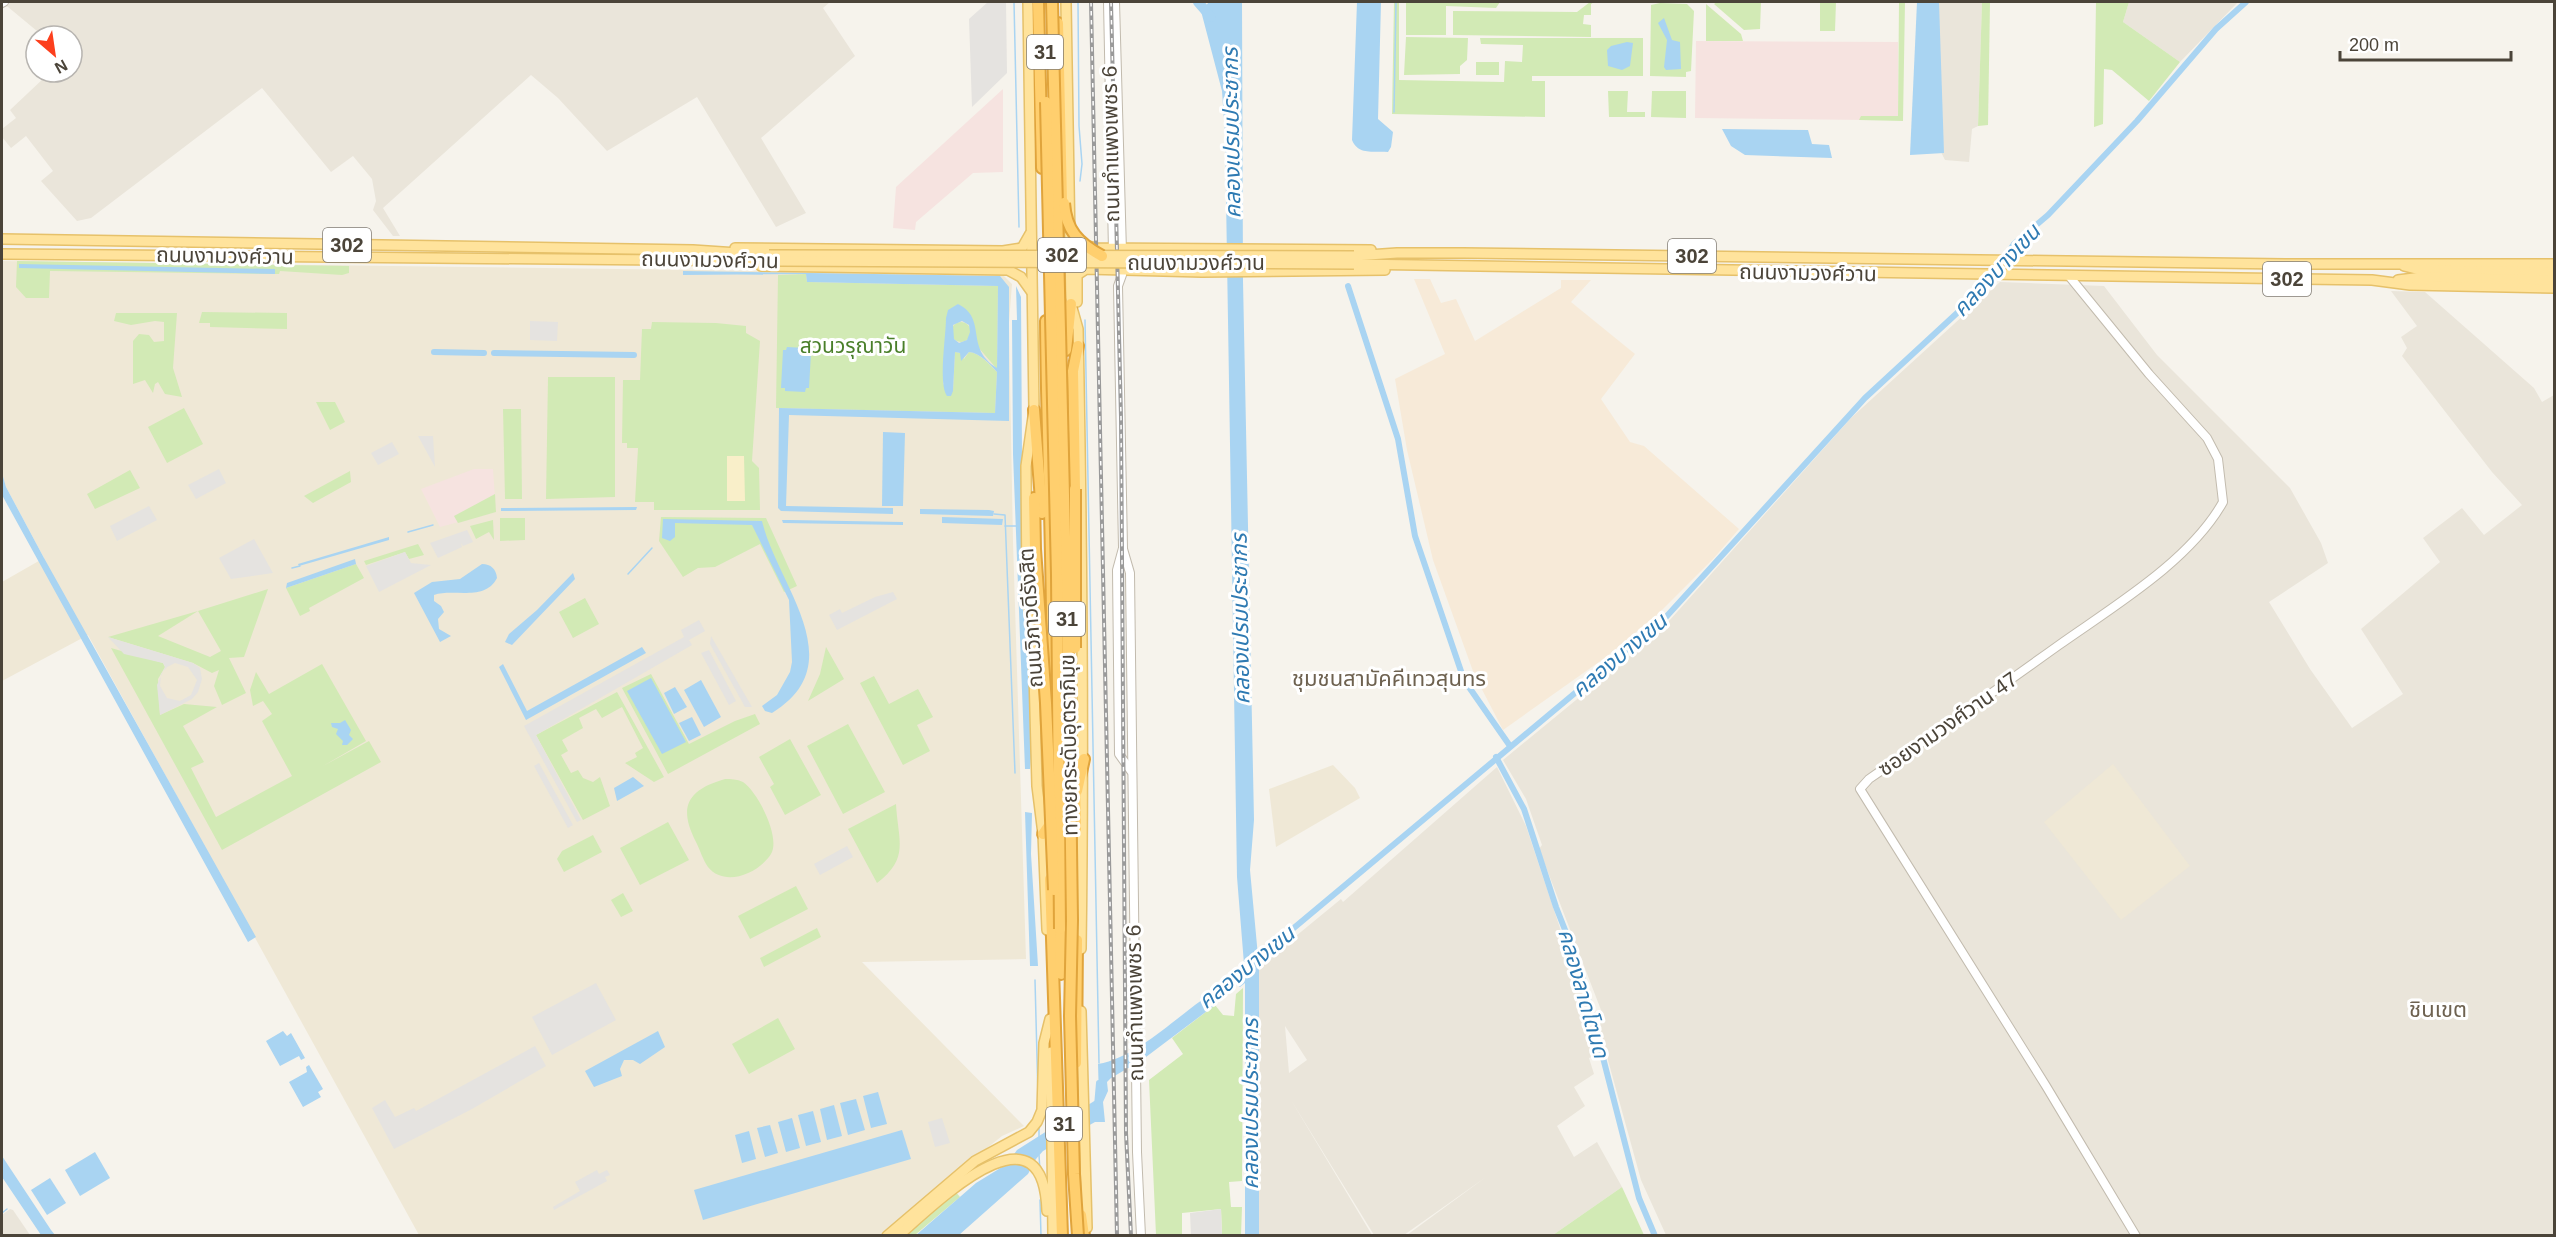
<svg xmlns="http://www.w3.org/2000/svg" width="2556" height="1237" viewBox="0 0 2556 1237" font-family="Arial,'Noto Sans Thai',sans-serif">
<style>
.residential{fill:#eae5da;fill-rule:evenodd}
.commercial{fill:#f7ead8}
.education{fill:#efe8d6}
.medical{fill:#f6e3e0}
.green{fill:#d2eab5}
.sand{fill:#f9efc9}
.parking{fill:#e5e3e0;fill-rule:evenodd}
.water{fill:#a9d4f2;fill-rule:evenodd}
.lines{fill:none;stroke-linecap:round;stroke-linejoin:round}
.stream{stroke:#a9d4f2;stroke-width:1.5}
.canal{stroke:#a9d4f2;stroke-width:6}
.river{stroke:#a9d4f2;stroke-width:10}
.minor-casing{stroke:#c2bbae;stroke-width:10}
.major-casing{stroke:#e6c16a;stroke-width:12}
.highway-casing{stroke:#e0a43c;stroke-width:14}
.minor{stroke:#fff;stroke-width:8}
.major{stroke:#ffe39c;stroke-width:9}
.highway{stroke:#ffcf6e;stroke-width:10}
.rail-casing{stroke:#9a9a9a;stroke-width:4}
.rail{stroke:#fff;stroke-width:1.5;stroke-dasharray:4.5;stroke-linecap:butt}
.major-bridge-casing{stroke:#e6c16a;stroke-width:12;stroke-linecap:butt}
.highway-bridge-casing{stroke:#e0a43c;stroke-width:14;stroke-linecap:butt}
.major-bridge{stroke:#ffe39c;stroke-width:9}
.highway-bridge{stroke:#ffcf6e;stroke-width:10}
.labels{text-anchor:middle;stroke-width:6;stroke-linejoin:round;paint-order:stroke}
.shield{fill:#fff;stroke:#817c74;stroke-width:1.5}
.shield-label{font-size:20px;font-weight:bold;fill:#4b4439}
.street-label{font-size:21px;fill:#4b4439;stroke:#fff}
.park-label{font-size:21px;fill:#4a7f2a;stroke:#fff}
.water-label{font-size:22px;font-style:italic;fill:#2e7ab2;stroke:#fff}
.neighbourhood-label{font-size:22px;fill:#6e6250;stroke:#fff}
</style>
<rect width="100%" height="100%" fill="#f6f3ec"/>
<g class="residential">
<path d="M2,2H830L823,8L855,56L761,138L806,213L776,227L697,97L607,151L558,98L531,75L383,208L400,236H393L373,210L376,201L372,179L353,156L331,172L262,88L91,218L77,221L41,181L53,171L26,136L11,148L2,137V129L16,118L10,110L45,77V72H72V36H43Z"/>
<path d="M1938,2H1982L1978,126L1972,129L1969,162L1945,160L1940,150Z"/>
<path d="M2129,2L2139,3L2238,2L2180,62L2123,22Z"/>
<path d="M2000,282L2104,286L2157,355L2290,488L2321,543L2328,563L2269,602L2310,669L2352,728L2403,694L2361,629L2440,562L2423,538L2462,508L2484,535L2522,505L2492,472L2402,356L2407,348L2401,337L2417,326L2391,291L2425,292L2534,388L2542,402L2554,395V1235H1666L1641,1180L1595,1013L1601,1010L1539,849L1542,845L1526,799L1503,760L1660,631L1851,418Z"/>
<path d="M1497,767L1526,826L1591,1021L1598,1054L1589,1058L1594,1074L1574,1087L1585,1106L1557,1126L1574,1157L1597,1142L1622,1187L1553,1235H1407L1486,1177L1404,1235H1374L1291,1100L1372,1235H1259L1257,962L1285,945L1341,899L1343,902ZM1285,1026L1307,1060L1289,1073Z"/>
<path d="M10,1209L13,1210L30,1235H2V1215Z"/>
</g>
<path class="commercial" d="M1414,279H1430L1441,303L1456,299L1475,341L1561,288V280H1591L1571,302L1635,354L1601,399L1630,442L1644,446L1739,529L1713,559L1657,615L1606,657L1503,730L1474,674L1433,560L1407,450L1395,379L1445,354Z"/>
<g class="education">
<path d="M2,261L1002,274L1012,284L1009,323L1013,542L1026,959L862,962L1024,1126L1002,1136L879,1235H419L88,635L2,681V582L44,558L6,487L2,473Z"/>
<path d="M2113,764L2190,866L2121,920L2044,822Z"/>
<path d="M1333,765L1355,788L1360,798L1276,847L1269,789Z"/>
</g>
<g class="medical">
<path d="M1696,41L1898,42V116H1866V120L1695,118Z"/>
<path d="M1003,89V172L973,173L916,222L915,230L893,228L896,187Z"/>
<path d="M474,469H493L496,512L440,527L421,489Z"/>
</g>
<g class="green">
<path d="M1394,2H1399V80L1504,82L1505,61L1522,62L1523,45L1481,44L1480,38H1643V76H1532V81H1545V117L1392,114Z"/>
<path d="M1406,2H1500L1496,8L1446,6V35H1406Z"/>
<path d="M1590,2H1594L1591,4V15H1584L1583,24L1591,25V37L1453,35V11L1577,12Z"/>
<path d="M1717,2H1761L1760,29L1744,30L1714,4Z"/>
<path d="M1820,2H1836L1835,31H1820Z"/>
<path d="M1899,2H1905L1903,121L1859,120L1861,116H1898Z"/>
<path d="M1982,2H1990L1988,125L1978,126Z"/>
<path d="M2096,2H2129L2123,22L2180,62L2149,101L2112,70L2104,69L2103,124L2094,127Z"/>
<path d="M1660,3L1687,4L1694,11L1691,71L1686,72V77L1650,76L1651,5Z"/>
<path d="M1706,4L1741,34L1743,41H1706Z"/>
<path d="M1406,37L1468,38L1467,60L1460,66V74L1404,75Z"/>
<rect x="1476" y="62" width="23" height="13"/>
<path d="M1608,91H1628L1627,112H1645V117H1609Z"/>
<path d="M1652,91H1686V118L1651,117Z"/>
<path d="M17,261L349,266V273L342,275L280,271L279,274L50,271L49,298H26L16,287Z"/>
<path d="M806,274L807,282L998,286L997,369L978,347L975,332L958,304C949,331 943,355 943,384L953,391L955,352L960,353L964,359L969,352C980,353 989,364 997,372L995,413L776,408L778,275Z"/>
<path d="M202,312L287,313V329L210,327V323H199Z"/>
<path d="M116,313H177L173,368L182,397L165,394L158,382L155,384L153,393L145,380L133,384V341L139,334L149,335L154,342L164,341V322L155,321L131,325L114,321Z"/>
<circle cx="961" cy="332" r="10"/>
<path d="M652,322L716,323L746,326V333L760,341L752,461L759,468L760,510H654V502H635L638,448H627V443H622L623,380H640L642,329H651Z"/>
<path d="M548,377H615V497L546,499Z"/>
<path d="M316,402H335L345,422L330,430Z"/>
<path d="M184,408L203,444L167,463L148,427Z"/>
<path d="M503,409H521L522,499H505Z"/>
<path d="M130,470L140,488L95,509L87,494Z"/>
<path d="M350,471L351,482L313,503L304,496Z"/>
<path d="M495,494L496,512L458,523L454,516Z"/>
<path d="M661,517L766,518L797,586L784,592L760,544L715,567L698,568L683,577L659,541Z"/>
<path d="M500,518H525V540L500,541Z"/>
<path d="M493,520L494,540L489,532L476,539L470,526Z"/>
<path d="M418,544L424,555L409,559L405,552L366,565L364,561Z"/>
<path d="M356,564L364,578L309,608L310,611L300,616L286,588Z"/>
<path d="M268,589L244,657L229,658L246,693L222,705L214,686L219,670L212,673L193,663L108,637L198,611L158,636L210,657L221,651L198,611Z"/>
<path d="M585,598L599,624L573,638L559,612Z"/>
<path d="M826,647L844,679L808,701L820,674Z"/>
<path d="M111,648L163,663L165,667L158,679L160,715L184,704L217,707L183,726L204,762L191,768L216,817L292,776L262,721L272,714L263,701L253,706L250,690L256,672L269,694L322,664L366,741L323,766L369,741L381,762L222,850Z"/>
<path d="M651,674L689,744L735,721L755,714L760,724L668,774L622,688Z"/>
<path d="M874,676L889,704L918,689L933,717L917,725L930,751L903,765L860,683Z"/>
<path d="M617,692L664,777L654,782L625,763L637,757L635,753L643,748L622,707L602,718L596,709L579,718L583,728L562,740L568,751L561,755L571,773L578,770L583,778L593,782L600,777L610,806L583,820L536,735Z"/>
<path d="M848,724L885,792L843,814L807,746Z"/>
<path d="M790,739L821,795L785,815L770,787L774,784L759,757Z"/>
<path d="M725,779C731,779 737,779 743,782C758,792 781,838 771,854C759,873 725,888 708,867C703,860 700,850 696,842C678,807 687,790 725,779Z"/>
<path d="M896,804C898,841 910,858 877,883L848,829Z"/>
<path d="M668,822L689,860L640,885L620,848Z"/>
<path d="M593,835L602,852L564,872L557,859L562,851Z"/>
<path d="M796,886L808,909L750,939L738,916Z"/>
<path d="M623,893L633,911L621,917L611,900Z"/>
<path d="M817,928L821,937L764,967L760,958Z"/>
<path d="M1243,988L1242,1181L1229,1182L1231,1207H1242L1241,1235H1222L1221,1209L1182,1213V1235H1156L1149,1080L1183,1054L1172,1038L1215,1005L1223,1015L1234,1016L1236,994Z"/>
<path d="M778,1018L795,1049L749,1074L732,1044Z"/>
<path d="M1622,1187L1644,1235H1553Z"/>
<path d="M954,1190L960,1197L915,1235L901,1236Z"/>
</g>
<path class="sand" d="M727,456H744L745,501H727Z"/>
<g class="parking">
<path d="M988,2H1006L1007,73L972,107L969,19Z"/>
<path d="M530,321L558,322L557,341L530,340Z"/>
<path d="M418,436H433L435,467Z"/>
<path d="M392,442L399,454L378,465L371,453Z"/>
<path d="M219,469L226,483L196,499L188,485Z"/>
<path d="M149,506L157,520L117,541L110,526Z"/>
<path d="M467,530L473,542L463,546L461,543L462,547L438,558L430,543Z"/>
<path d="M254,539L273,573L231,579L219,558Z"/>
<path d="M405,552L411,563L431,565L379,592L366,566Z"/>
<path d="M893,592L897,599L837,630L829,615L840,609L842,613L875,597Z"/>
<path d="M699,620L705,631L689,640L692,645L536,735L581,820L577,822L524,726L684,637L681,630Z"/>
<path d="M711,636L752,707H745L710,644Z"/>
<path d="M108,637L193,663L200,668L202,679L198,692L192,699L160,715L157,685L165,667L163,663L124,654ZM175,663L188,667L197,680L191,695L180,701L167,698L160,686L161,674L167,667Z"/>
<path d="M709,650L736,701L729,705L701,653Z"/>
<path d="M539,763L573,825L568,828L534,766Z"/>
<path d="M847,846L853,857L820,875L814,864Z"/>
<path d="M596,983L616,1020L552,1055L532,1017Z"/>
<path d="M535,1046L546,1066L472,1109L394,1149L372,1108L385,1100L395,1117L414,1108L416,1111Z"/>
<path d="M942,1118L950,1143L935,1147L928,1122Z"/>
<path d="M597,1170L599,1174L607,1170L610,1175L605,1177L607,1181L554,1210L553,1207L580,1191L575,1182Z"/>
<path d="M1221,1209L1222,1235H1191L1190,1213Z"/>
</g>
<g class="water">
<path d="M1209,2H1242L1243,281L1254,820L1250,870L1259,967V1235H1245V983L1240,987L1237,985C1225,989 1219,993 1215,1005L1142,1060L1111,1078L1107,1082L1108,1091L1103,1102L1105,1122H1095L1043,1151L1036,1159L1028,1174L959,1235L915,1236L976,1183L1007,1164L1017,1150L1099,1098L1098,1064C1135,1058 1172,1021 1202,1000L1200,997L1244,964L1237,877L1225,135L1222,91L1201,11Z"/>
<path d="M1357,2H1381L1378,119L1393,132L1391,147L1388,152C1373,151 1358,155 1352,140Z"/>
<path d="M1917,2H1939L1944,153L1910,155Z"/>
<path d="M1664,18L1672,40L1680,42L1681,69L1666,70L1664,67L1667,40L1658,23Z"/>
<path d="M1627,42L1633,43L1630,66L1622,70L1608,66L1607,50L1611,46Z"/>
<path d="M1722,129L1808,130L1812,144L1829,145L1832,158L1745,155L1731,146Z"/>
<path d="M19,264L275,269V274L19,268Z"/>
<path d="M683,271L1000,276L1009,287V421L789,415L786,506L893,508V514L781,511L778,508L779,408L995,413L997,372C990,364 980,353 969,352L961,361L960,353L955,352L953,391L951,396H947C938,383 946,337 946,318L948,310L958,304C988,319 964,348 997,368L998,286L807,282L806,274L683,275ZM962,321L969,325L970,332L967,340L959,343L954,339L953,325Z"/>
<path d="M1016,286L1021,297L1023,614L1027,615L1032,745L1030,769H1025L1013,454L1012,320H1017Z"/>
<path d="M787,347L805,348V352L811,353L809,388H806L805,392L785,391V388H781L783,350H786Z"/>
<path d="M883,432L905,433L903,506H882Z"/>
<path d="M2,473L6,487L44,558L256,937L248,942L2,495Z"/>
<path d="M637,507L636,510L501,511V508Z"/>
<path d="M920,509L989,510L994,511L993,516L920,514Z"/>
<path d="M942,517L1003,519L1002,525L942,523Z"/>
<path d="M663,519L762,521C777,585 854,663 772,713L765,711L762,706L777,695L790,672L792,662L789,600L752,525L675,523V537L670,541L662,538Z"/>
<path d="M782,520H790L903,522V525L783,523Z"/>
<path d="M389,537V540L299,566L298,564Z"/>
<path d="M355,559L356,564L286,588L287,583Z"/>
<path d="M482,564C491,564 496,569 497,578C485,602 453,588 434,595V601L441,606L444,612L438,619L439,629L451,636L440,642L414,593L432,582L460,579Z"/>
<path d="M573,573L575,579L512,645L505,642L509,634L537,610Z"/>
<path d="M642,647L646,653L526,720L499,667L503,664L527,711Z"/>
<path d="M651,678L686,742L662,754L627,691Z"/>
<path d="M701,680L721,717L704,727L684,690Z"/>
<path d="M675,687L687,707L674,714L664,693Z"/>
<path d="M692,717L701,735L689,741L679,723Z"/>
<path d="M345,720L351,730L349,735L353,739L347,745H342L343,741L336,734L338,729L332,727L331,723H340Z"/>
<path d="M633,777L644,786L617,801L614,788Z"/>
<path d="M1025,812L1032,813L1031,854L1038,966H1030Z"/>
<path d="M283,1031L287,1036L291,1033L305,1058L301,1060L299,1056L280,1066L266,1041Z"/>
<path d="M658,1031L665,1047L640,1064L633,1060H624L620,1069L622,1076L594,1087L585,1071Z"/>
<path d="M309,1065L323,1089L318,1092L321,1097L303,1107L289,1082L307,1072L306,1067Z"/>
<path d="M878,1092L887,1124L871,1128L863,1096Z"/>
<path d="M856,1099L865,1130L848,1135L840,1103Z"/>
<path d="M834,1105L842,1136L827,1140L820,1109Z"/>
<path d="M813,1111L821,1142L806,1146L798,1115Z"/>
<path d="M792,1118L800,1148L786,1152L778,1122Z"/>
<path d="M770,1125L778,1153L765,1157L757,1128Z"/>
<path d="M902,1130L911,1159L703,1220L694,1190Z"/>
<path d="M749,1131L756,1159L742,1163L735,1135Z"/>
<path d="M95,1152L110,1178L80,1196L65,1170Z"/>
<path d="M2,1156L51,1230L55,1235H41L2,1177Z"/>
<path d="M50,1178L66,1203L47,1215L31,1190Z"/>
</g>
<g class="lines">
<g class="stream">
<path d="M1014,2L1019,227"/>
<path d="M1078,2L1079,126L1082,164L1080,181"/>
<path d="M1394,112L1396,2"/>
<path d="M1085,320L1099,1063"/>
<path d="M994,514L1005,515L1015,773"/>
<path d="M1005,526H1016"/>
<path d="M408,532L433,525"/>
<path d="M292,568L300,566"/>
<path d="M628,574L652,548"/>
<path d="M1035,980L1038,1096"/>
<path d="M1039,1128V1138"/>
<path d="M1039,1155L1040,1171"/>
<path d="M1040,1200L1041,1236"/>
<path d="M2,1213L7,1209"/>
</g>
<g class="canal">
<path d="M1348,286L1398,439L1415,536L1464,680L1510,746"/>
<path d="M434,352L484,353"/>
<path d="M494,353L634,355"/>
<path d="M1496,757L1524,809L1556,907L1580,968L1639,1198L1655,1236"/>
<path d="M1253,962L1666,617L1865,398L1982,290L2014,244L2048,215L2137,121L2216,29L2246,2"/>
<path d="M1097,1106L1099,1083"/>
</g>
<path class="river" d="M1198,2L1211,17"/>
<defs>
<g id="minor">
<path d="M1108,2L1113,252"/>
<path d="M1115,2L1122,252"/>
<path d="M2,3L4,2"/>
<path d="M1122,264V275L1118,286L1123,548L1117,570L1119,754L1131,771"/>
<path d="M2069,276L2149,374L2207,438L2218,459L2223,502C2190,561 2114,606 2059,645C1996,690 1933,735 1869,779L1860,789L2046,1086L2136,1236"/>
<path d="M1123,549L1130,573L1137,1152L1141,1236"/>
</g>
<g id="major">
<path d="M1028,2L1034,410L1026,466L1027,590L1033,635L1037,786L1043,834L1047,930"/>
<path d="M1066,2L1071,304L1078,329C1082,536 1084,742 1081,949"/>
<path d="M2,239L693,250L769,255"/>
<path d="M1088,246L1097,248L1371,250"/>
<path d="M735,248L1003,251L1022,248L1030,234"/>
<path d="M2,254L769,261"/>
<path d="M1354,256L1397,253H1463L2285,264H2554"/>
<path d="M1354,264L2372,280L2410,285L2554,288"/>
<path d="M761,266L1008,270L1021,277L1031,291"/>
<path d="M2404,266L2420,270L2554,272"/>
<path d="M2398,280L2422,277L2554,280"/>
<path d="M1077,302V275L1086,269L1202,272L1385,270"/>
<path d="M1081,1011L1087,1228"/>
<path d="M1051,1052L1053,1236"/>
<path d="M887,1236L975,1161L1029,1132L1037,1122L1042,1110L1044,1043L1050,1019"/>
<path d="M898,1236C935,1204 1043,1096 1047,1211"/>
</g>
<g id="highway">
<path d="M1038,2L1042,168"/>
<path d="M1058,23L1062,202"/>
<path d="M1046,321C1047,460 1055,599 1052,737"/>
<path d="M1066,350L1071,304"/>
<path d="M1034,410L1042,513"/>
<path d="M1075,489L1073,371L1078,346"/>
<path d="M1034,498L1035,549"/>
<path d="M1075,781L1076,829"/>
<path d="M1077,791L1084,759"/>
<path d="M1043,834L1050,824"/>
<path d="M1050,879L1062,1236"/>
<path d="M1060,929L1061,974"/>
<path d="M1076,1063L1077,940"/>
<path d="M1081,1215L1084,1236"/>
</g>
</defs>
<use href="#minor" class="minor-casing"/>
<use href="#major" class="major-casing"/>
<use href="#highway" class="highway-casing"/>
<use href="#minor" class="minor"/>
<use href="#major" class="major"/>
<use href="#highway" class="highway"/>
<defs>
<g id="rail">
<path d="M1091,2L1117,1236"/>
<path d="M1111,2L1121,417L1126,1133L1131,1236"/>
</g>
</defs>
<use href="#rail" class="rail-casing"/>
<use href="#rail" class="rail"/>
<defs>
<g id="major-bridge">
<path d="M769,255L1354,256"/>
<path d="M780,261L1354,264"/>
</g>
<g id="highway-bridge">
<path d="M1052,2L1069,701L1072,920L1070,1016L1074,1174L1078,1236"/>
<path d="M1046,102L1057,575L1060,929"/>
<path d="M1064,203C1066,230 1078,243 1102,256"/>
<path d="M1035,549L1046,703L1054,890"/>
<path d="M1075,648V489"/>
</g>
</defs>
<use href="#major-bridge" class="major-bridge-casing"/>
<use href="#highway-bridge" class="highway-bridge-casing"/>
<use href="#major-bridge" class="major-bridge"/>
<use href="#highway-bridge" class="highway-bridge"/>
</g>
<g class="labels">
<g class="shield">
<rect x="1027" y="35" width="36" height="34" rx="4.5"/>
<rect x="323" y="228" width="48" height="34" rx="4.5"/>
<rect x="1038" y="238" width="48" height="34" rx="4.5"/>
<rect x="1668" y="239" width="48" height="34" rx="4.5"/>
<rect x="2263" y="262" width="48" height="34" rx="4.5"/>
<rect x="1049" y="602" width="36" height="34" rx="4.5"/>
<rect x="1046" y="1107" width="36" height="34" rx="4.5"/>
</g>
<g class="shield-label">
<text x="1045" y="59">31</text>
<text x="347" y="252">302</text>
<text x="1062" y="262">302</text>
<text x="1692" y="263">302</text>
<text x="2287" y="286">302</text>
<text x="1067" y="626">31</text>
<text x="1064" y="1131">31</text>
</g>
<g class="street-label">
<text transform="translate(1111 144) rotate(-91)" y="7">ถนนกำแพงเพชร 6</text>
<text transform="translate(225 256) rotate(1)" y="7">ถนนงามวงศ์วาน</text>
<text transform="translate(710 260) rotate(1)" y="7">ถนนงามวงศ์วาน</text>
<text x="1196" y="270">ถนนงามวงศ์วาน</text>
<text transform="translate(1808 273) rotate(1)" y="7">ถนนงามวงศ์วาน</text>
<text transform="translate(1031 618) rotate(-94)" y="7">ถนนวิภาวดีรังสิต</text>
<text transform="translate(1948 724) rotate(-35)" y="7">ซอยงามวงศ์วาน 47</text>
<text transform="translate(1069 745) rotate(-91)" y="7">ทางยกระดับอุตราภิมุข</text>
<text transform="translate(1135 1003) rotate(-91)" y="7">ถนนกำแพงเพชร 6</text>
</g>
<g class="park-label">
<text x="853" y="353">สวนวรุณาวัน</text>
</g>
<g class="water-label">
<text transform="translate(1231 133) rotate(-91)" y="8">คลองเปรมประชากร</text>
<text transform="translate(1996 270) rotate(-47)" y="8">คลองบางเขน</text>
<text transform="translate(1240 619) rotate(-91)" y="8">คลองเปรมประชากร</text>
<text transform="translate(1619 655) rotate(-40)" y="8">คลองบางเขน</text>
<text transform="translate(1246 967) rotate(-39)" y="8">คลองบางเขน</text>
<text transform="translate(1584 993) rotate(74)" y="8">คลองลาดโตนด</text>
<text transform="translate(1250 1104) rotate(-90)" y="8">คลองเปรมประชากร</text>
</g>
<g class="neighbourhood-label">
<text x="1389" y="686">ชุมชนสามัคคีเทวสุนทร</text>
<text x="2438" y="1017">ชินเขต</text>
</g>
</g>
<rect width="2556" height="1237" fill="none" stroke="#4b4439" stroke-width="6"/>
<g transform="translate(54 54) rotate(151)"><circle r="28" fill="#ffffff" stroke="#b7b4b0" stroke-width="1.5"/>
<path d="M0-4.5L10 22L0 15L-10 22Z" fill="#fc3f1d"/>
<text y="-9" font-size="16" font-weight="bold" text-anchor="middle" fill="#4b4439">N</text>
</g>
<path d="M2340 51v9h171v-9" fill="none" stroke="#4b4439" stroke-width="3"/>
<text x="2349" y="51" font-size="18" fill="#4b4439" stroke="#ffffff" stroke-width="4.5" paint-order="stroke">200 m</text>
</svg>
